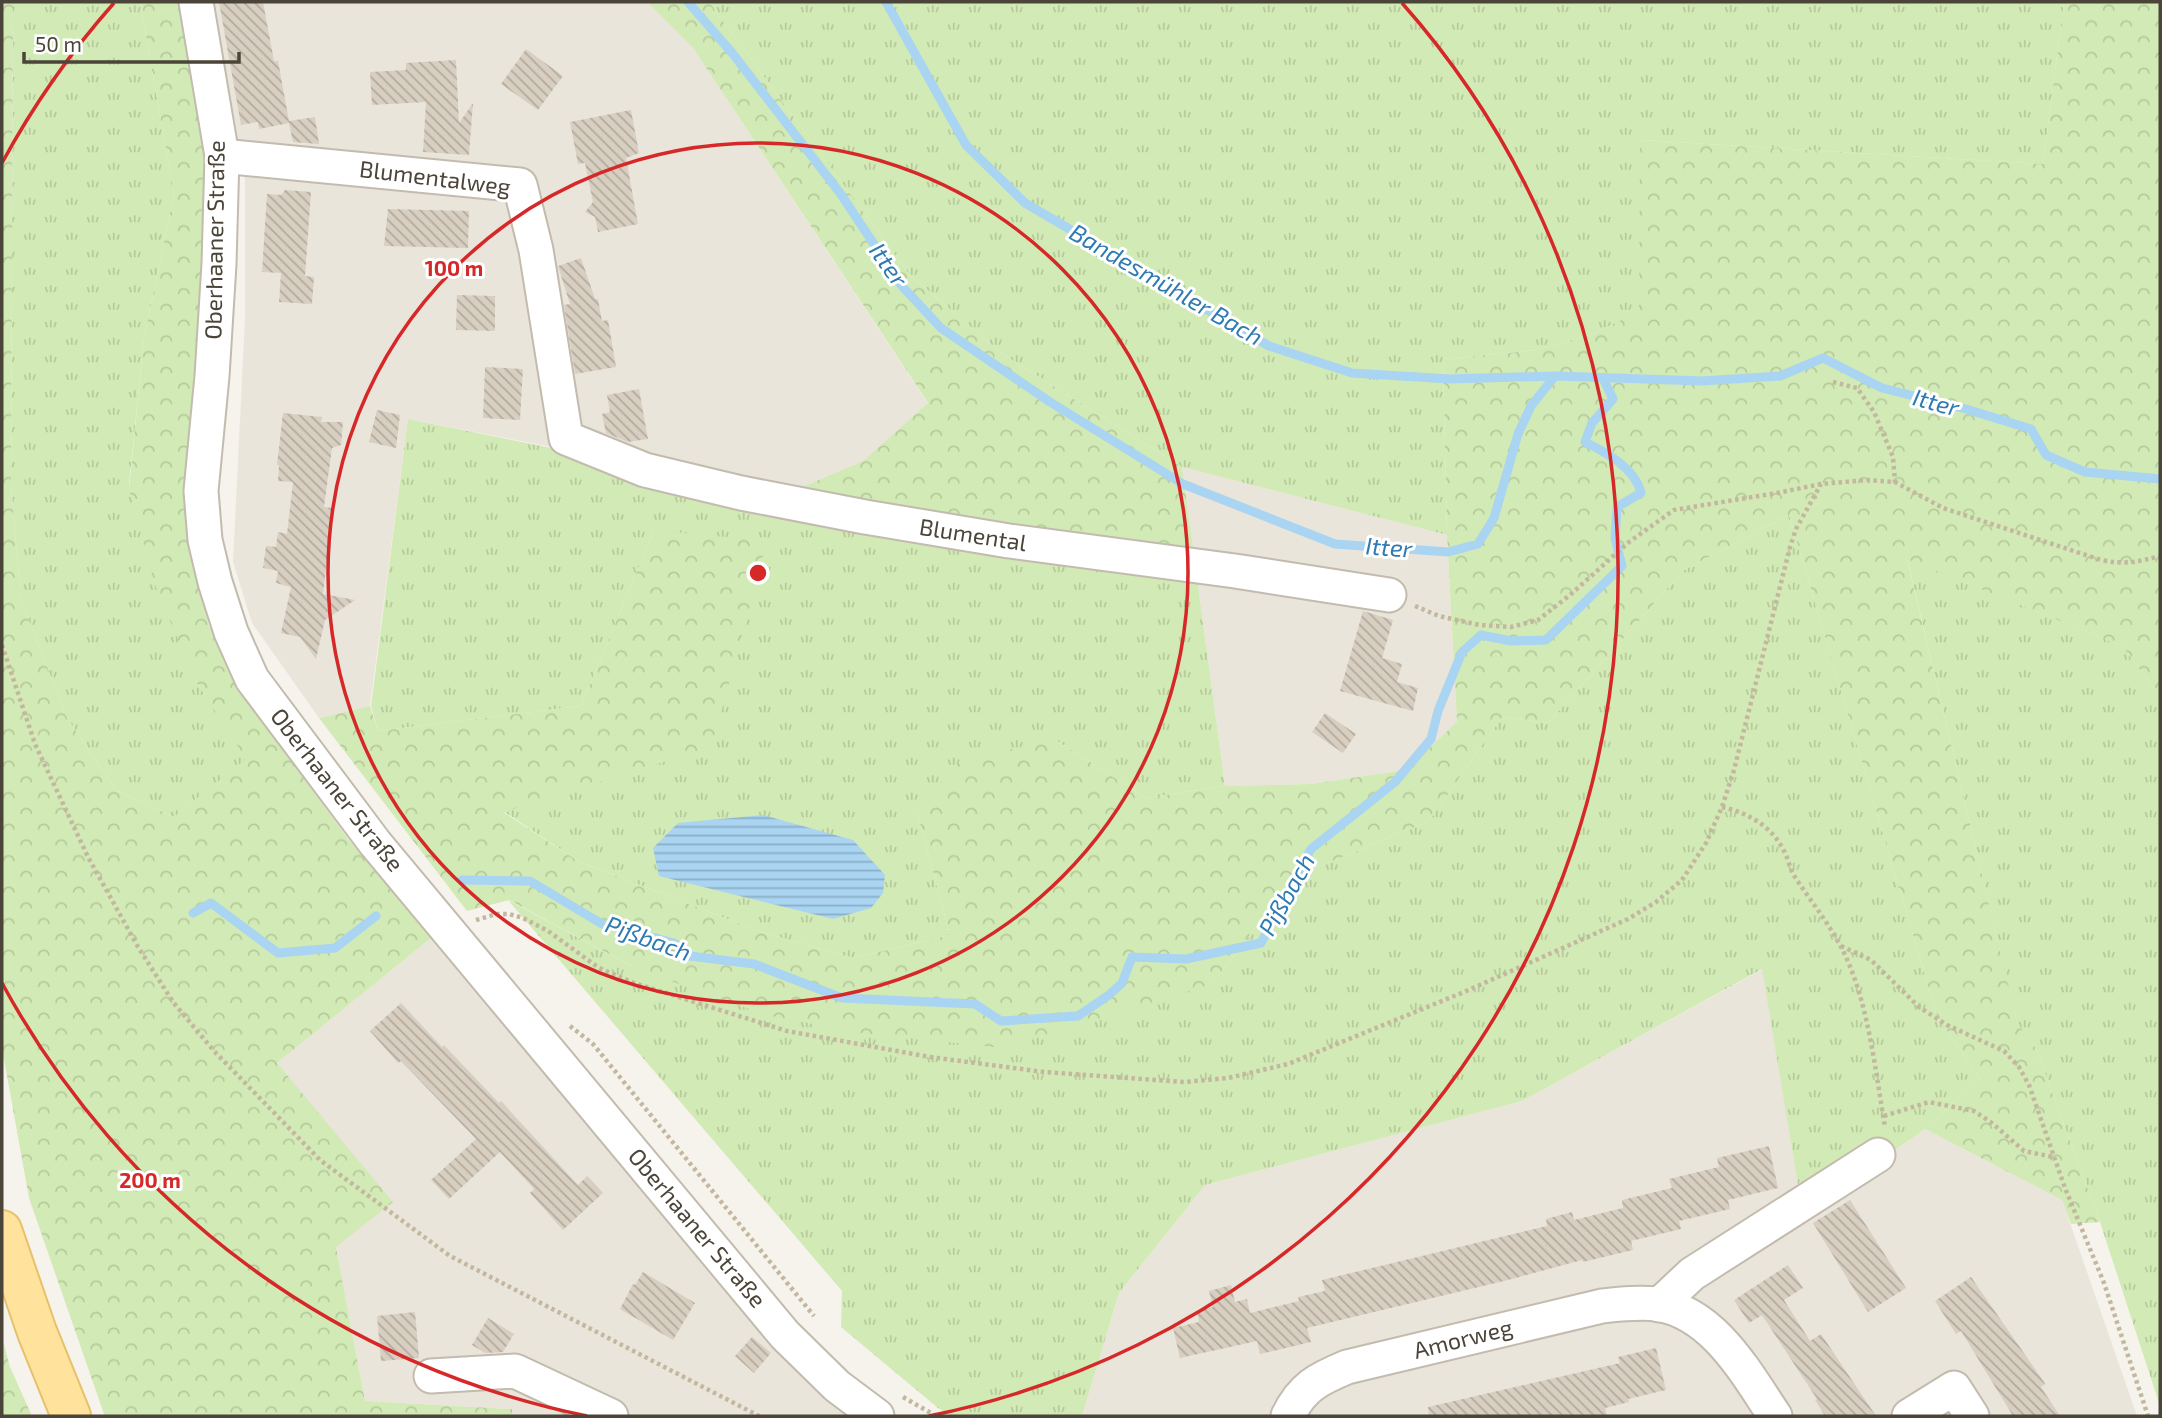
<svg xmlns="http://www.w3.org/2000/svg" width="2162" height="1418" viewBox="0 0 2162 1418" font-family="'Exo 2',sans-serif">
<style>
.residential{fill:#eae5da}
.grass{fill:url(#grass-tufts)}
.forest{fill:url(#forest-crowns)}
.water{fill:url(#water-rules)}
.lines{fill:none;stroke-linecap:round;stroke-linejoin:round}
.stream{stroke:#a9d4f2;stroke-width:9}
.building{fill:url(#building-back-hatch)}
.minor-casing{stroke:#c2bbae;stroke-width:37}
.major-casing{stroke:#e6c16a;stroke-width:42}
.path{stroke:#c4b79f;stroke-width:4.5;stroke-dasharray:3.5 3.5;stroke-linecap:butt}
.minor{stroke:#fff;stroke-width:33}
.major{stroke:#ffe39c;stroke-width:38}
.ring{fill:none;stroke:#d62828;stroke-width:3.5}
.labels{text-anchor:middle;stroke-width:6;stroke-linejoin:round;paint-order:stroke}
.street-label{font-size:23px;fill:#4b4439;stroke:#fff}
.water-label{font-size:24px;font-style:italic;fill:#2e7ab2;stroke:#fff}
.centre{fill:#d62828;stroke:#fff;stroke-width:3.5}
.ring-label{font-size:21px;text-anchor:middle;font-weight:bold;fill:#d62828;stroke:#fff;stroke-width:6;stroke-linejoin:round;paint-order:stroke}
</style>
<defs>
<pattern id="grass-tufts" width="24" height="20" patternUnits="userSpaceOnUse" patternTransform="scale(1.75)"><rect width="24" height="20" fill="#d2eab5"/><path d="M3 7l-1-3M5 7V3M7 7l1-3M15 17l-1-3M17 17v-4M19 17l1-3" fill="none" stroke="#b6ca9c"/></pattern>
<pattern id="forest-crowns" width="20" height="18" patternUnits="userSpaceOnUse" patternTransform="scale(1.75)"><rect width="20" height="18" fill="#d2eab5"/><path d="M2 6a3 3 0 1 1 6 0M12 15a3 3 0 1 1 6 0" fill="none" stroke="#b6ca9c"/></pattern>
<pattern id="water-rules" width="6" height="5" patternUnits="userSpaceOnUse" patternTransform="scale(1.75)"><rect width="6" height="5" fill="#a9d4f2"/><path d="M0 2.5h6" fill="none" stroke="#8caec5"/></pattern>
<pattern id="building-back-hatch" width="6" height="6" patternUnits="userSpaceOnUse" patternTransform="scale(1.75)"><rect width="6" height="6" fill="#d8cfc1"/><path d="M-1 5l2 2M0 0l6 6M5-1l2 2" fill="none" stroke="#b1aa9e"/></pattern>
</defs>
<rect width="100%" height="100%" fill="#f6f3ec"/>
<g class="residential">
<path d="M213,2H647L693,48L928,404L863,461L788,493L408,419L370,706L319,718L252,623L233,562L245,319V180Z"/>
<path d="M1182,467L1447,535L1457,723L1407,770L1310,784L1225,786Z"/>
<path d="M431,938L815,1388L855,1416H513L512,1409L365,1401L336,1247L277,1063Z"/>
<path d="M1763,969L1799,1191L1810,1210L1925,1129L2062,1200L2137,1416H1082L1119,1293L1205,1185L1522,1101Z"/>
</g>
<g class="grass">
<path d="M13,2H140L174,195L144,338L129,485L195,680L247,759L174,817L116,790L67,718L21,600L11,486Z"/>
<path d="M709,2H2064L2043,164L1641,140L1640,312L1592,334L1538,350L1443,359L1447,535L1182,467L1001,353L909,274Z"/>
<path d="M408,419L1197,578L1225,786L1146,798L1057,741L917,812L950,935L854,958L761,932L578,861L503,811L711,747L654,530L581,706L378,731L371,706Z"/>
<path d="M1789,515L1937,1016L1980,1079L1925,1129L1809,1210L1799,1191L1762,969L1522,1101L1205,1185L1119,1293L1082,1416H952L938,1408L841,1327L842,1291L508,900L637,969L1212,984L1294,877L1429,821L1502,717L1548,723L1684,570Z"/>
<path d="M1907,558L2122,646L2160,696V1406L2100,1222L2036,1049L2017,1023Z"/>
</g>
<g class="forest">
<path d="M2,2H13L11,486L21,600L67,718L116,790L174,817L246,759L195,680L155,585L129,489L144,338L174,195L140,2H180L210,152V219L189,472L191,555L209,626L261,720L349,840L431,938L277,1063L393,1202L336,1247L365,1401L512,1409L513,1416H105L104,1414L29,1198L2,1048Z"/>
<path d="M647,2H709L909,274L1001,353L1182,467L1194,555L788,493L863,461L928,403L693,48Z"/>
<path d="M2064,2H2160V696L2122,646L1907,559L2017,1022L2036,1049L2100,1222L2071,1224L2062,1200L1925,1129L1980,1079L1937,1016L1789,515L1684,570L1548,723L1502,717L1429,821L1294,877L1212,984L1003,1048L861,1033L766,1015L637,969L509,900L467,911L319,718L370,706L378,731L581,706L654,530L767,541L712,747L503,812L578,861L761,932L854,958L950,935L917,812L962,758L1057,741L1146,798L1225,786L1310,784L1406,770L1457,722L1447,535L1443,359L1538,350L1592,334L1639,312L1640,140L2043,164Z"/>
<path d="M2,1337L10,1367L32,1416H2Z"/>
</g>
<path class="water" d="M763,815L853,840L885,875L883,893L871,908L833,919L659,876L653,848L678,823Z"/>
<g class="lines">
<g class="stream">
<path d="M688,2L733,54L840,193L901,285L941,328L1050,402L1183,484L1335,544L1448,552L1478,544L1494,518L1518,434L1531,406L1555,376L1702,381L1780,376L1823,358L1882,388L1966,409L2031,429L2046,455L2085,472L2160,479"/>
<path d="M886,2L966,145L1025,203L1269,346L1352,373L1450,379L1555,376"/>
<path d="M462,880L530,881L602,924L674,943L690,956L754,964L842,998L975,1004L1001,1021L1078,1016L1109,995L1122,983L1132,957L1186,959L1261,943L1311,849L1395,782L1431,739L1438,711L1462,652L1481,635L1511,641L1546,640L1622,566L1615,538L1617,507L1641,493C1635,468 1607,453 1585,442L1592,423L1613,399L1603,378"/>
<path d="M193,913L211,903L278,953L335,948L376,916"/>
</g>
</g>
<g class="building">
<path d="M219,2H263L274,61H278L289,121L315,117L319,144L293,142L289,123L259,129L258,122L241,125Z"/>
<path d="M526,49L563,76L538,110L501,84Z"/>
<path d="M456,60L459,123L473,103L469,155L423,152L426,102L372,105L370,72L406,70V63Z"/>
<path d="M631,110L639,153L626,158L638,224L598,232L595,217L585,212L593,202L585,163L578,164L570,122Z"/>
<path d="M285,190L311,192L305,276L314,277L312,304L279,302L281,273L262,272L267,194L281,195Z"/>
<path d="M388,209L469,211L468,248L384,246Z"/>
<path d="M581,258L595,299H598L602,321L608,320L616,367L575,374L564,305L570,304L558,266Z"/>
<path d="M457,295L495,296V331L456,330Z"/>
<path d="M485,367L523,369L520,420L483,418Z"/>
<path d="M639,389L648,439L628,442L606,433L602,414L610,412L607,395Z"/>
<path d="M377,410L400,415L396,448L369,442Z"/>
<path d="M283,413L322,417L321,422H343L341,445L332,448L324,507L333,508L323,594L355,600L325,620L316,659L300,637L281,633L291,587L276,583L278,571L263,568L266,546L276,547L278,532L287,534L293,482L278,481L279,465H277Z"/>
<path d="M1363,611L1393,620L1382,658L1402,664L1397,682L1418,688L1413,711L1340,691Z"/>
<path d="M1325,713L1356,734L1343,753L1312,732Z"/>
<path d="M401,1003L442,1047L444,1045L499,1103L501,1101L578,1185L587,1176L603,1193L563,1230L530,1193L534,1189L500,1152L449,1199L431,1180L476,1139L401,1061L398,1063L370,1031Z"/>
<path d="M1769,1146L1778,1188L1728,1200L1730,1209L1679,1221L1681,1229L1631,1241L1633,1250L1583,1262L1582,1260L1508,1280L1307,1328L1311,1342L1260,1354L1257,1341L1180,1358L1173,1328L1199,1322L1197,1311L1213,1307L1209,1291L1231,1285L1235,1302L1247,1299L1250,1313L1299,1301L1298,1297L1325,1291L1322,1280L1547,1226L1546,1219L1572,1212L1574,1220L1623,1208L1622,1200L1672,1188L1669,1179L1719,1167L1717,1158Z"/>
<path d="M1850,1200L1906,1288L1868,1312L1813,1223Z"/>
<path d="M1788,1265L1803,1288L1784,1300L1810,1341L1821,1334L1876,1416H1825L1815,1400L1817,1399L1762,1315L1749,1323L1734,1300Z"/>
<path d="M643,1272L695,1303L673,1340L620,1309L633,1284L635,1285Z"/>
<path d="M1971,1277L2044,1382L2045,1384L2041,1387L2060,1416H2013L1961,1331L1956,1334L1935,1301Z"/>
<path d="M415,1312L419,1358L381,1361L377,1316Z"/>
<path d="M488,1318L514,1334L503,1352L485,1353L472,1345Z"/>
<path d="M752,1337L771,1353L754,1373L735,1356Z"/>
<path d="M1656,1348L1666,1390L1628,1399L1629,1402L1605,1408L1607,1416H1429L1428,1407L1620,1363L1618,1357Z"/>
</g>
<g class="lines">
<defs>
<g id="minor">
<path d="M196,2L222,156L219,264L212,376L201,491L205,540L215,582L231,632L252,679L375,843L785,1335L837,1386L877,1416"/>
<path d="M222,156L520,185L536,250L566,438L645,470L741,493L865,517L1009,541L1235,571L1389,595"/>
<path d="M1659,1305L1692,1274L1878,1155"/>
<path d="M431,1376L515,1371L611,1416"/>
<path d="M1288,1416C1302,1387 1318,1379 1347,1367L1602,1306C1621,1304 1639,1302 1657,1304C1714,1313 1746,1373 1775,1416"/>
<path d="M1909,1416L1954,1388L1972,1416"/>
</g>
<path id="major" d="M2,1230L37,1332L71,1416"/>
</defs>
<use href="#minor" class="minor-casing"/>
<use href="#major" class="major-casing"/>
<g class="path">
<path d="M1833,382L1857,388L1874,412L1893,457L1895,482"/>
<path d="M1415,606L1439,616L1480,625L1511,627L1538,620L1570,595L1629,542L1674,510L1777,493L1821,484L1867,480L1895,482L1943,508L2101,560C2124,565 2138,562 2160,556"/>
<path d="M2,645L35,744L88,857L138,947L173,1002L214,1051L320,1160L450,1256L759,1416"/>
<path d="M1722,807C1749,813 1773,827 1785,853C1789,861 1790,870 1795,877C1810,900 1827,921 1840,945C1868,997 1875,1069 1885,1127"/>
<path d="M476,920L497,914H509L523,918L548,931L599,968L634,983L787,1031L930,1057L1044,1072L1184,1082L1228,1078L1288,1064L1464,992L1628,919L1656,902L1682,880L1706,843L1722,807L1734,770L1790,547L1796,529L1821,484"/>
<path d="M1841,946L1871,960L1919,1007L1947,1025L2004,1051L2019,1067L2029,1085L2065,1188L2104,1283L2148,1416"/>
<path d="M570,1026L593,1044L814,1316"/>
<path d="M1884,1116L1929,1102L1974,1111L1992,1123L2024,1151L2053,1157"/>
<path d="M903,1397L936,1416"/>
</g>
<use href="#minor" class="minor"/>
<use href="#major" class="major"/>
</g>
<g class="ring">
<circle cx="758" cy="573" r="430"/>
<path d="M587 1416A860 860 0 0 1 2 983M2 163A860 860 0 0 1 114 3M1402 3A860 860 0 0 1 929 1416"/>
</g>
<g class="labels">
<g class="street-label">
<text transform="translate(435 178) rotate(7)" y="8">Blumentalweg</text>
<text transform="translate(215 240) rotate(-89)" y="8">Oberhaaner Straße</text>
<text transform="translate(973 535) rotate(9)" y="8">Blumental</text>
<text transform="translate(337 790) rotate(52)" y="8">Oberhaaner Straße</text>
<text transform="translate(697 1228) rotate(50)" y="8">Oberhaaner Straße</text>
<text transform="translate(1463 1339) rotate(-14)" y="8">Amorweg</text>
</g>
<g class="water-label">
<text transform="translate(888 265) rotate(55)" y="8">Itter</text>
<text transform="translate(1166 285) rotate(30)" y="8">Bandesmühler Bach</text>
<text transform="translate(1936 403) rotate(15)" y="8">Itter</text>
<text transform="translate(1389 548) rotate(4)" y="8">Itter</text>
<text transform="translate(1287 895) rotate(-61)" y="8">Pißbach</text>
<text transform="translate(648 939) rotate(20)" y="8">Pißbach</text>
</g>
</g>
<circle cx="758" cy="573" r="10" class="centre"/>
<g class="ring-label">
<text x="454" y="276">100 m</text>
<text x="150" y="1188">200 m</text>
</g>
<rect width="2162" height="1418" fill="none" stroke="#4b4439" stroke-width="7"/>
<path d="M24 52v10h215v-10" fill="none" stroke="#4b4439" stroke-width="3.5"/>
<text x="35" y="52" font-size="21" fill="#4b4439" stroke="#ffffff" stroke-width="5" paint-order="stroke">50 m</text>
</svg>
